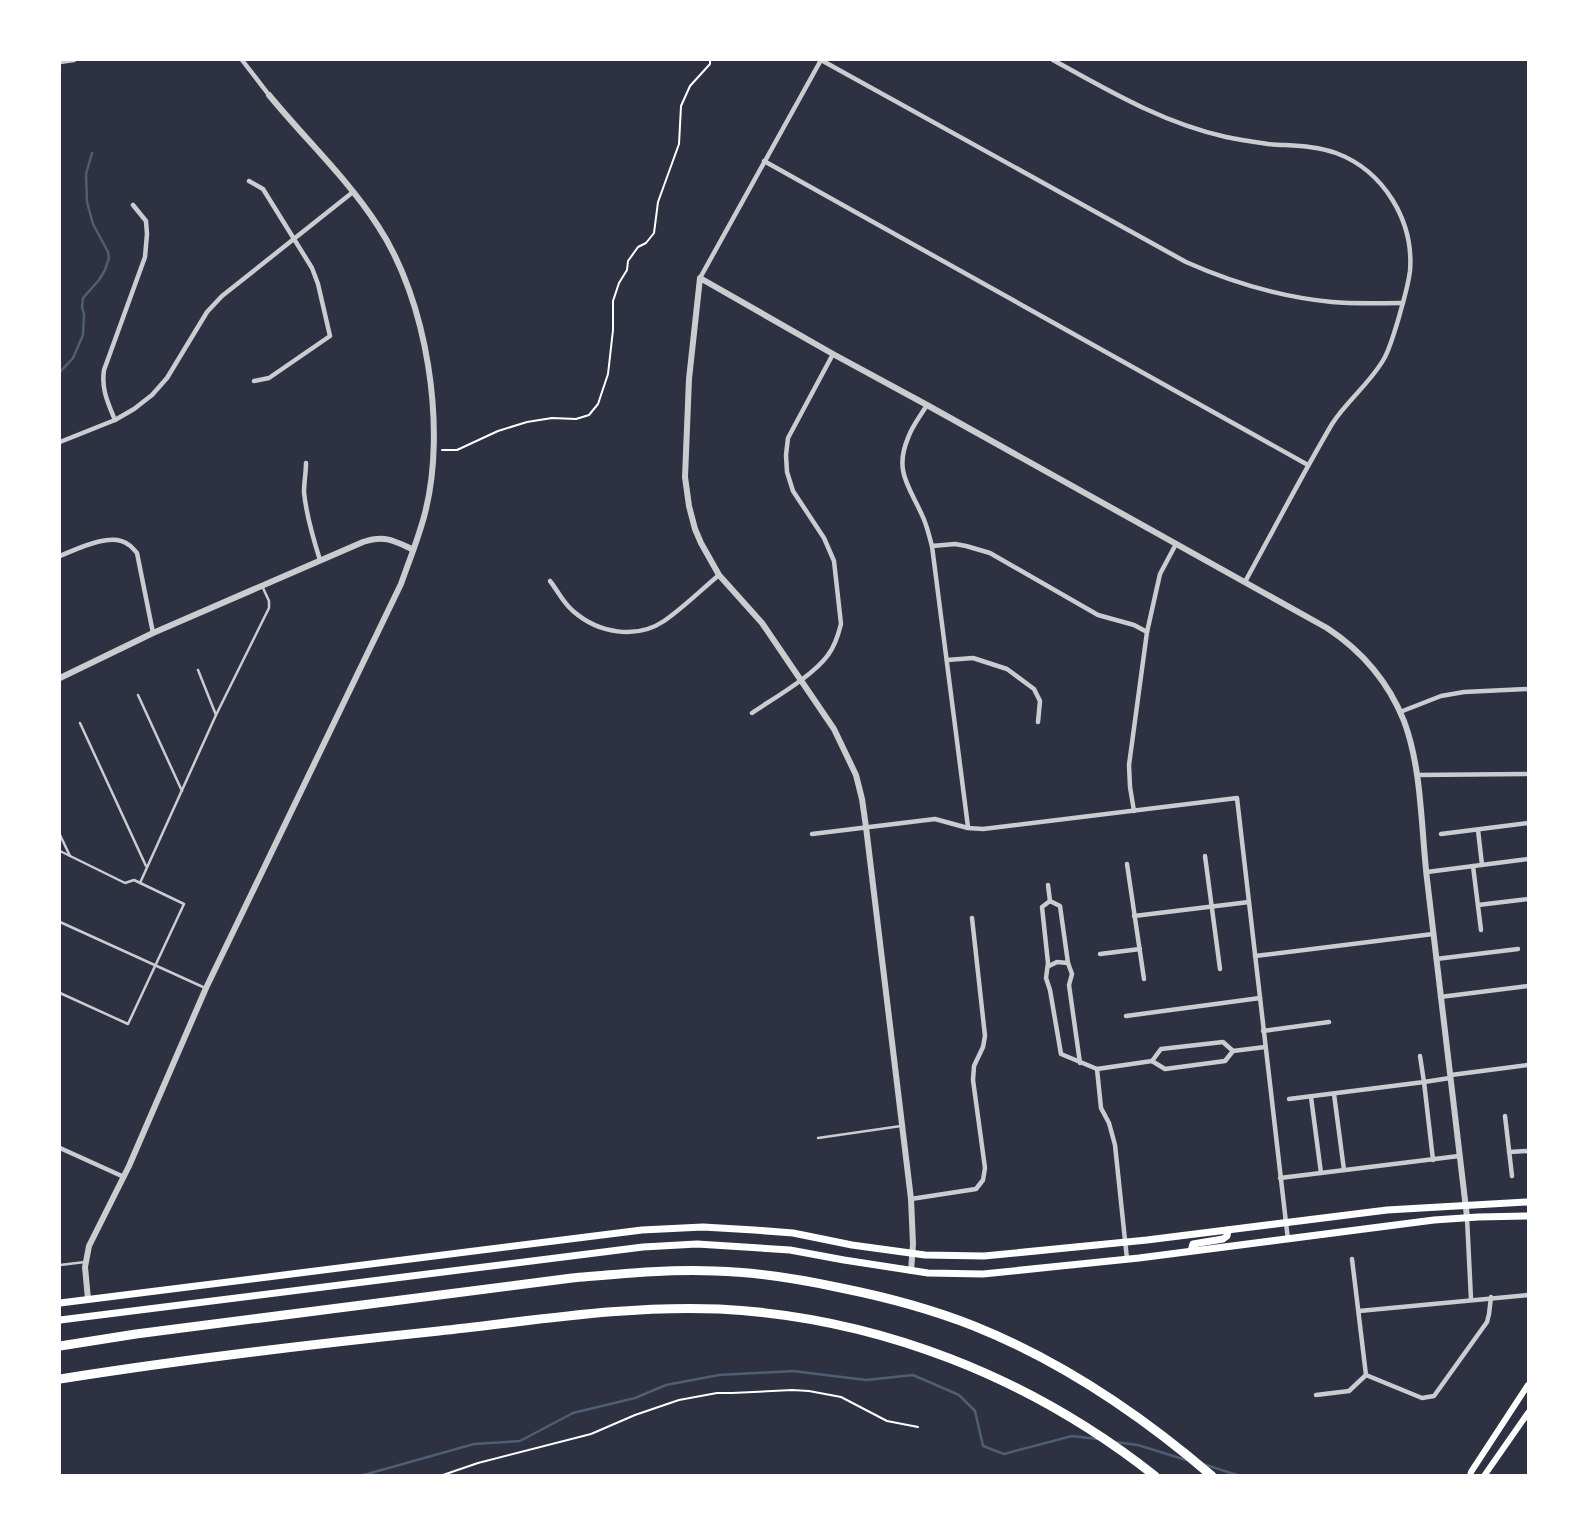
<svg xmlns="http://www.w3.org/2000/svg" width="1588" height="1535" viewBox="0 0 1588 1535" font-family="'Sofia Sans Condensed',sans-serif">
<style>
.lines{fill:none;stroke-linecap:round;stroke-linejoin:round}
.stream{stroke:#4f5d75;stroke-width:2.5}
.path{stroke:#fff;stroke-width:2}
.service{stroke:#caccd0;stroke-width:2.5}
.minor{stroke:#caccd0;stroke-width:4.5}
.tertiary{stroke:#caccd0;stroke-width:6}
.secondary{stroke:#fff;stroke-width:6}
.primary{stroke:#fff;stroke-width:7}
.motorway{stroke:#fff;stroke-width:9}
</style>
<rect width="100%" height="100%" fill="#2d3142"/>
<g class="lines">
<g class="stream">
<path d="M60,372L73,358L83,335L84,314L82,307L83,298L99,280L105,270L109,258L108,252L93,224L87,202L86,174L92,153"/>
<path d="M1115,1442L1138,1445L1186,1460"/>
<path d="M1203,1464L1240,1476"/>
<path d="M360,1476L474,1444L520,1441L573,1413L635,1398L666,1385L719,1375L793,1371L866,1380L913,1375L959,1395L975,1411L983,1446L1004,1454L1072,1436L1098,1439"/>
</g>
<g class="path">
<path d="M442,450H457L498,431L527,422L552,418L576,419L589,415L598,404L608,374L613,330V301L619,283L627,270L628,261L638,247L646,243L654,233L658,202L679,144L681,106L690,86L710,64V60"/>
<path d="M440,1476L478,1463L591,1434L635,1415L679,1400L717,1393H732L792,1390L809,1391L841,1397L887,1421L918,1427"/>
</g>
<g class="service">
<path d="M198,670L216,715"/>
<path d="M138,695L182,791"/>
<path d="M80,723L146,866"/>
<path d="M60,835L70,856"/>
<path d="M60,851L125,883L134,880L184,904L128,1024L60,993"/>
<path d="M140,883L216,715L269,608V601L263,588"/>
<path d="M60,922L203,987"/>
<path d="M818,1138L901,1126"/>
<path d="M60,1265L85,1262"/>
</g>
<g class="minor">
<path d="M242,60L269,95"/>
<path d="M821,60L1186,262C1233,283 1281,297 1332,302C1355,304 1379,303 1403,303"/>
<path d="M1053,60C1109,91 1163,123 1226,137C1240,140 1254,142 1268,144C1291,146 1314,145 1336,153C1384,171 1414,221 1410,271C1408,287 1403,302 1399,317C1395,330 1391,345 1385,357C1371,383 1347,400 1332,424C1302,475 1274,529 1245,582"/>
<path d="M60,62L74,60"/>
<path d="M764,161L1308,465"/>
<path d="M249,181L263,189L312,268L318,284L330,336L269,378L254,381"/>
<path d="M700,278L821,60"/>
<path d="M927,405C921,415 912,426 908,438C894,471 909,486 922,515C927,525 929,536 932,546L968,827"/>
<path d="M115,420C108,403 101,389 104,370L145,257L147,234L146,221L133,205"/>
<path d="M60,442L115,420L134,409L152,395L167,378L207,312L222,296L353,192"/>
<path d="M306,463C306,472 304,483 304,492C306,514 313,538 320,560"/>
<path d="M932,546L955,544L966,546L990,553L1098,615L1134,625L1147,632"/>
<path d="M60,556C77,549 112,531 129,545C131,546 136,552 137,553L153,633"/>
<path d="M550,581C558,591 563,603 573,611C598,633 636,640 664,621C683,608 701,590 719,575"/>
<path d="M947,660L973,658L1007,669L1034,689L1040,701L1038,722"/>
<path d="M1400,712L1441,696L1464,692L1528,689"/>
<path d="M752,713C774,698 813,676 828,655C835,646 838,636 841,624L834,561L824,538L793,491L787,472L786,455L788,438L833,354"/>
<path d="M1417,775L1528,774"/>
<path d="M1134,811L1130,787L1129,765L1147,632L1160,574L1176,544"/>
<path d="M1478,830L1482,865"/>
<path d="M812,834L935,819L968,828L983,829L1237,798L1288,1240"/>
<path d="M1441,834L1528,823"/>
<path d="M1205,856L1220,969"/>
<path d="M1127,864L1144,979"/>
<path d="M1473,866L1481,930"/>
<path d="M1427,872L1528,859"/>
<path d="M1048,885L1050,901"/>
<path d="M1050,901L1042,907L1048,963L1046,978L1050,990L1061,1054L1097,1069L1152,1061L1165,1069L1225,1061L1233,1051L1265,1047"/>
<path d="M1050,901L1060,906L1068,963L1072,974L1069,985L1080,1063"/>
<path d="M1478,905L1528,899"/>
<path d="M1134,916L1249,902"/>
<path d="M1100,954L1140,949"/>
<path d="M1255,956L1433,934"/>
<path d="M1436,959L1518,949"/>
<path d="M1049,966L1057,962L1068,963"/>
<path d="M1440,997L1528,986"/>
<path d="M1126,1016L1260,998"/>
<path d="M1263,1031L1329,1022"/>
<path d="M1152,1061L1161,1049L1223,1042L1233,1051"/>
<path d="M1097,1069L1101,1108L1109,1123L1115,1145L1127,1259"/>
<path d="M1451,1075L1528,1065"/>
<path d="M1334,1094L1344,1170"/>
<path d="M1311,1097L1321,1173"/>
<path d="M1289,1099L1424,1082L1420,1056"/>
<path d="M1505,1116L1512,1176"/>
<path d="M60,1148L124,1177"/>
<path d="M1509,1152L1528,1151"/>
<path d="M1433,1160L1424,1082L1450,1078"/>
<path d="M1280,1178L1459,1156"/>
<path d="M911,1199L976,1189L983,1180L985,1168L973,1080L974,1066L983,1047L985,1036L972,918"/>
<path d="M1467,1218L1471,1299"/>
<path d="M1352,1259L1366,1375L1422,1398L1434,1396L1487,1322L1489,1314L1491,1297"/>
<path d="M1359,1311L1528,1295"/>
<path d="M1316,1395L1349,1391L1366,1375"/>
</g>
<g class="tertiary">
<path d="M60,678L153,633L363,542C384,535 393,540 412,549"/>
<path d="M911,1271L913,1244L911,1199L866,827L862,799L856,775L834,729L762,623L719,575L701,543L695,529L689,506L685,477L689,379L700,278L833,354L927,405L1327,628C1362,651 1388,681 1404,721C1422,769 1421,828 1427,879C1440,992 1454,1104 1467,1217"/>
<path d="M88,1299L85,1267L89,1246L129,1166L206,988L401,584C409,561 419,537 425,513C447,428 427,300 378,226C347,178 305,139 269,95"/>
</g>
<g class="secondary">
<path d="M1470,1476L1471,1472L1528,1385"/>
<path d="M1484,1476L1528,1413"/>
</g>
<g class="primary">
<path d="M1191,1251L1193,1244L1223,1239L1227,1236L1228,1230"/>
<path d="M60,1303L642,1230L703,1227L754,1230L793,1233L852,1245L925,1255L984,1256L1147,1240L1387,1210L1528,1202"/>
<path d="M60,1320L643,1247L697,1244L790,1250L844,1260L928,1273L983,1274L1139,1258L1434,1220L1478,1217L1528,1216"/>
</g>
<g class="motorway">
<path d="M60,1346L136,1334L572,1278C619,1274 667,1269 715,1271C757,1272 800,1279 841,1288C886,1297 931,1309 974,1326C1061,1361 1141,1415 1212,1476"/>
<path d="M60,1379C186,1359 313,1344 439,1331C532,1321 626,1305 719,1309C878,1317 1030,1377 1155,1476"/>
</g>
</g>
<rect width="1588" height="1535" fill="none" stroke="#ffffff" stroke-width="122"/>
</svg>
